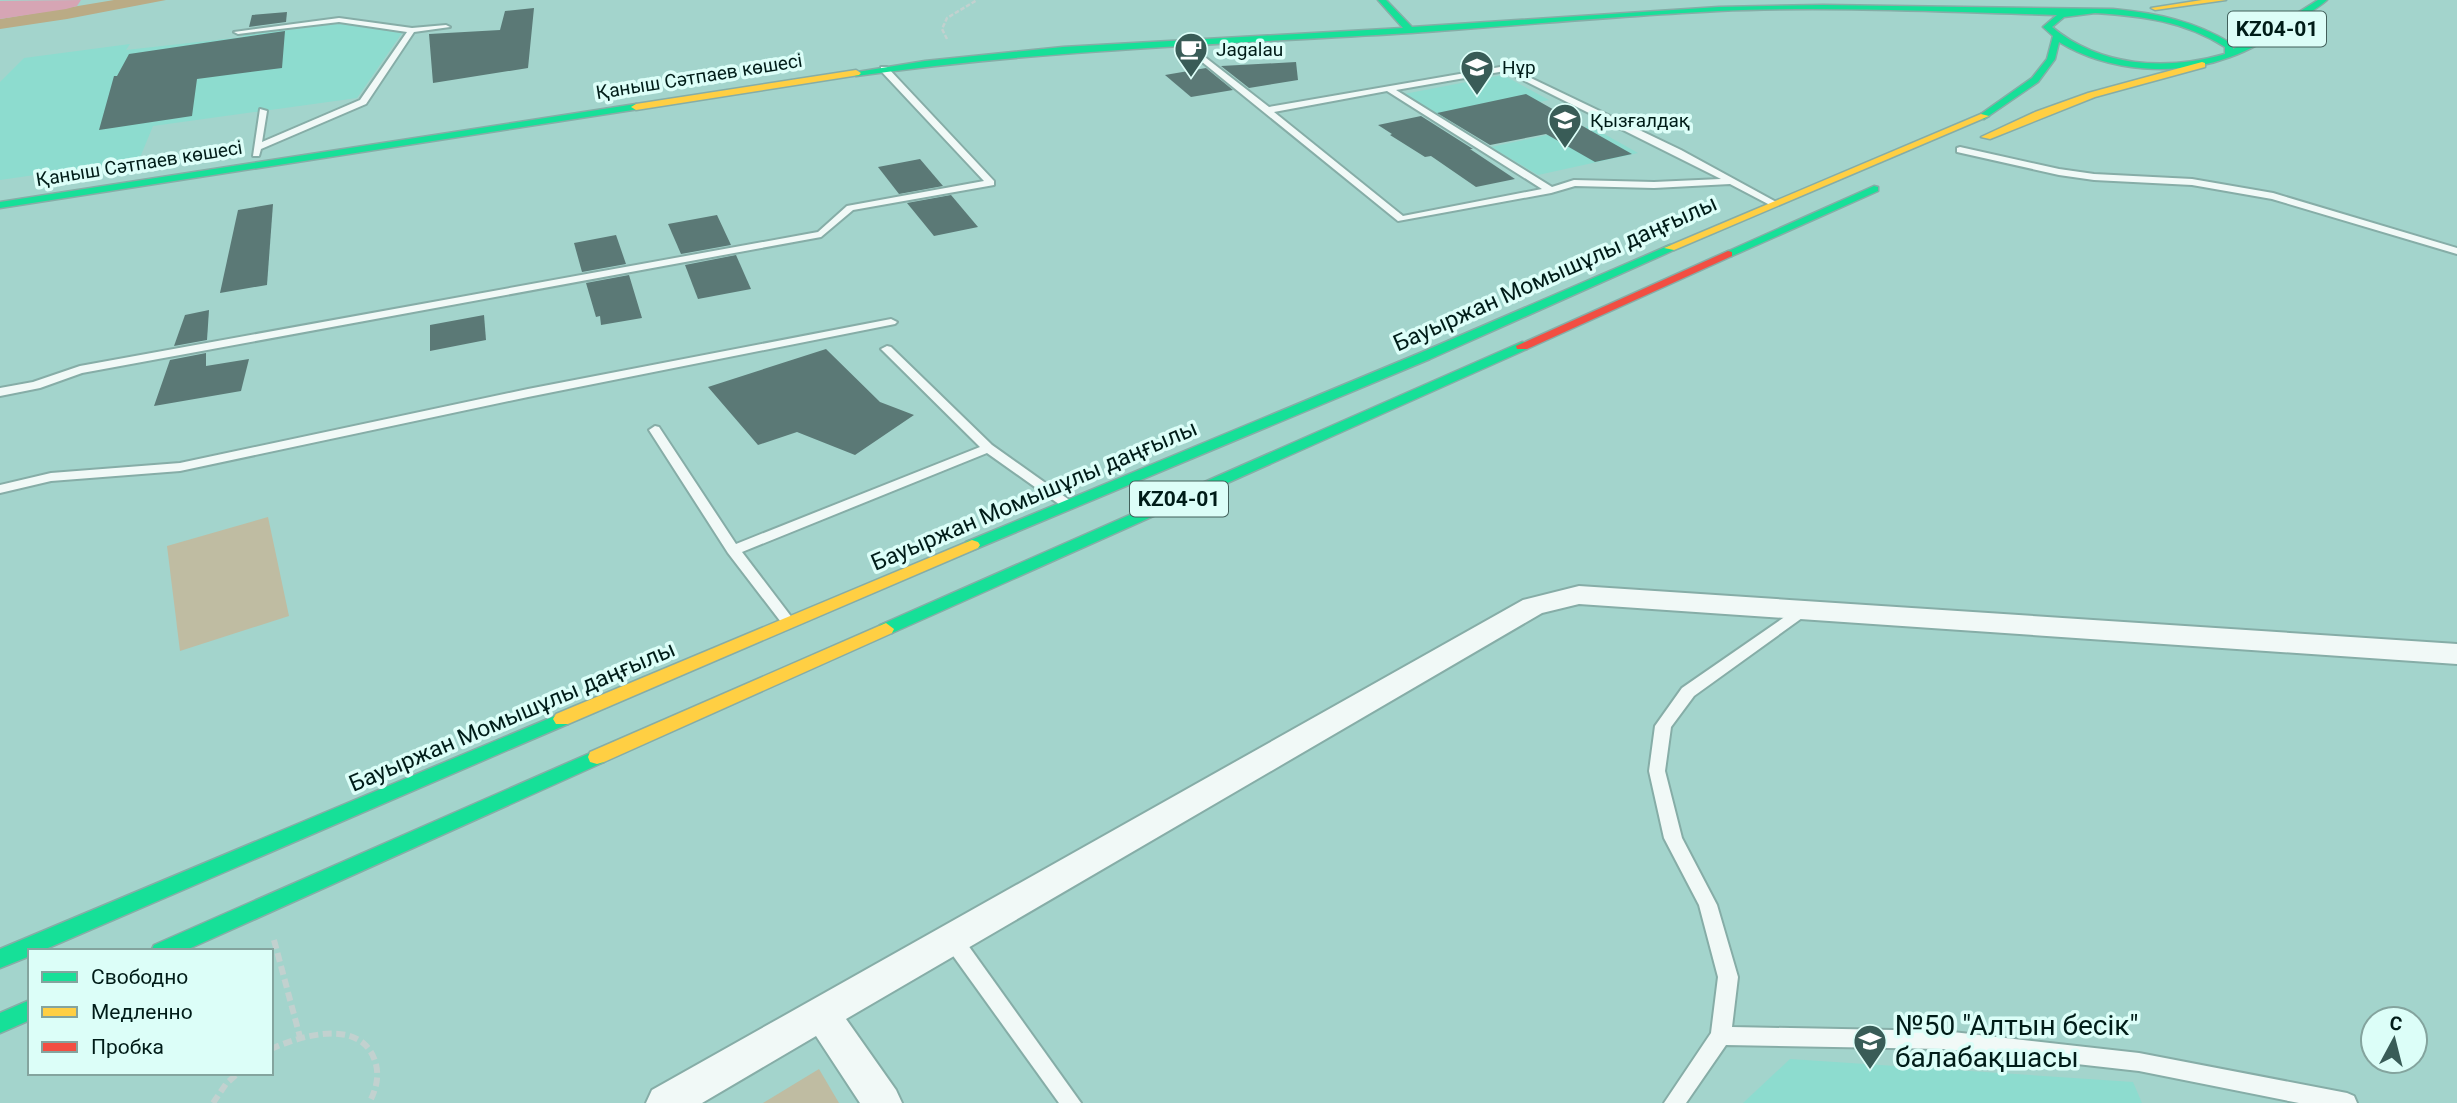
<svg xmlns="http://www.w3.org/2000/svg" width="2457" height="1103" viewBox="0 0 2457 1103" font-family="Roboto,sans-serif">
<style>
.built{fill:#8ddccf}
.green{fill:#bfbca2}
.forest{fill:#baab85}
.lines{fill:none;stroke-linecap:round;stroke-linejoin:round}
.river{fill:#d6a5b4;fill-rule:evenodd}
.building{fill:#5b7976}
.lane-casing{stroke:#86ada7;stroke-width:4}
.street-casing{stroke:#86ada7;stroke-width:4}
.fast-casing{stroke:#86ada7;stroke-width:3}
.slow-casing{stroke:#86ada7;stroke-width:3}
.jam-casing{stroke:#86ada7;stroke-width:3}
.path-far1{stroke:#c2d1cf;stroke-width:2.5;stroke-dasharray:4.5 2;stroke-linecap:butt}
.path{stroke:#c2d1cf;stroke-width:6;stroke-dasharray:9 4.5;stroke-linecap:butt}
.lane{fill:#f1f9f7;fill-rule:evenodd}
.street{fill:#f1f9f7;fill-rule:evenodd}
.fast{fill:#16e098;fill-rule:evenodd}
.slow{fill:#ffcf43;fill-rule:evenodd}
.jam{fill:#f24e42;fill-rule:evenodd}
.labels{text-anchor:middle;stroke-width:7;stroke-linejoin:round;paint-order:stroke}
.far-poi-label{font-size:19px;fill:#001c18;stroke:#dcfef8;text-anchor:start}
.far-street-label{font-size:19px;fill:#001c18;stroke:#dcfef8}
.shield{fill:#dcfef8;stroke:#42605b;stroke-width:2}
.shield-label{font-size:21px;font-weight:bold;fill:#001c18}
.street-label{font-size:23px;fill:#001c18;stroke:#dcfef8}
.near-poi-label{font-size:28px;fill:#001c18;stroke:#dcfef8;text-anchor:start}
</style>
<rect width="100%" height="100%" fill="#a3d4cc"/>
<g class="built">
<path d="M336,22L402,33L357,98L153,126L139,160L0,180V82L24,58L130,44L126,50L243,37V33Z"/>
<path d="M1503,75L1549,100L1448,120L1404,94Z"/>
<path d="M1590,126L1638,153L1538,175L1491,147Z"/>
<path d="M1790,1059L2133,1082L2142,1103H1743Z"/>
</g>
<g class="green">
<path d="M268,517L289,616L180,651L167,546Z"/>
<path d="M819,1069L839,1103H763Z"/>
</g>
<path class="forest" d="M114,0H166L67,19L0,29V19Z"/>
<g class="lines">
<path class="river" d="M81,0L77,6L66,9L0,19V1Z"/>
</g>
<g class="building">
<path d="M534,8L528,68L433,83L429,34L500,30L505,11Z"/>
<path d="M287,12L286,22L249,27L252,15Z"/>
<path d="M285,31L282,68L197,79L192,116L99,130L114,76H117L129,54Z"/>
<path d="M1296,62L1298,80L1249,88L1221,66Z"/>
<path d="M1206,68L1233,90L1191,97L1165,75Z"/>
<path d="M1526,94L1632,154L1595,162L1546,134L1490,145L1437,113Z"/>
<path d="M1421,116L1473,149H1470L1515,179L1476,187L1431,156L1425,157L1390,135L1392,134L1378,125Z"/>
<path d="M920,159L943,186L899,194L878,167Z"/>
<path d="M951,195L978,227L934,236L907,203Z"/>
<path d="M273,204L267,285L220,293L238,210Z"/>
<path d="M717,215L731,245L681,254L668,224Z"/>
<path d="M616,235L626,264L582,272L574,243Z"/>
<path d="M736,255L751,289L698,299L685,265Z"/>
<path d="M629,275L642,318L601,325L600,316L596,317L586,283Z"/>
<path d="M209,310L207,340L174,346L185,315Z"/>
<path d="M484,315L486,340L430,351V325Z"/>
<path d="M826,349L880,402L914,415L855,455L797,432L758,445L708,387Z"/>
<path d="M206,353V366L249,359L241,391L154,406L170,360Z"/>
</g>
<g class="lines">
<defs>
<g id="lane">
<path d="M339,18L412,28L446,25L450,27L414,32L366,104L261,149L259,156H253L260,109L267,111L262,142L360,100L407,32L339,22L238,34L234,32Z"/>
<path d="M1183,40L1269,107L1506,66L1681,150L1778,203L1770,205L1730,184L1654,188L1575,186L1551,193L1398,221L1180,44L1179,42ZM1505,71L1721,179L1654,182L1574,180L1552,187L1396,90ZM1387,91L1542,189L1403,216L1274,112Z"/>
<path d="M881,67H887L994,181V185L853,210L821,237L82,373L40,388L0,396V388L33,382L80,366L818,232L847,206L984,181L881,71Z"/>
<path d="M1960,147L2059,169L2094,174L2192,179L2273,193L2457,248V254L2272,199L2192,185L2094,180L2059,175L1957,152V148Z"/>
<path d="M891,319L897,322L895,324L528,397L180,471L51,481L0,493V485L51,473L180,463L528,389Z"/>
<path d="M887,346L891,347L992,445L1075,504L1073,507H1063L987,453L742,552L796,623L789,628L784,626L728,553L649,430L655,426L659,427L736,544L980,447L883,351L881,349Z"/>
<path d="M1804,605L1811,610L1809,613L1694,696L1671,727L1665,771L1682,838L1717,905L1738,977L1732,1027L1944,1031L2139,1053L2347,1093L2354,1096L2357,1103H2299L2139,1071L1944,1049L1726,1045L1686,1103H1664L1711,1033L1718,977L1699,905L1664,838L1649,771L1655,726L1682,688L1799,607Z"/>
<path d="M953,932L960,934L1081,1103H1059L946,946L944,940L946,934Z"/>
</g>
<path id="street" d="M1579,586L2457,644V664L1579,604L1542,613L846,1019L896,1090L902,1103H860L816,1036L702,1103H646L652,1090L1523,600Z"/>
<g id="fast">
<path d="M1378,0H1386L1412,27L1719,7L1823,5L2113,9C2156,13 2195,21 2232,44L2233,49L2272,29L2318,0H2327C2317,9 2303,16 2292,24C2273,36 2251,50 2230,57C2177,77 2108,72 2059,42L2055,59L2038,82L1984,119L1981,118V114L2032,78L2047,59L2053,36L2043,27L2057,15C1944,12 1831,6 1718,11C1616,16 1513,26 1411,33C1225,44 1040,50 856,76L851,73L925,61L1063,47L1403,28ZM2095,13C2142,16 2184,21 2225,47V54C2166,71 2100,67 2052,27L2064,17Z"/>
<path d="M636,104L639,105V109L0,208V202Z"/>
<path d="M1874,186L1878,187V191L1732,256H1724L1722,254Z"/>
<path d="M1670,245L1674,246V250L1430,359L978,548L972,550L964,545L966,542L1420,353Z"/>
<path d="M1522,342L1527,343V349L892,633H880L878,629L880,625Z"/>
<path d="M562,713L568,714L571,719L568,724L41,951H30V956L0,968V949Z"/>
<path d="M597,750L604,752L606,757L604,762L184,951H151L154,945Z"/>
<path d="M30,1000V1020L0,1033V1013Z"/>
</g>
<g id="slow">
<path d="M2202,0H2226L2155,10L2151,8Z"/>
<path d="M2202,62L2205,63V67L2095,97L1990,139L1981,137L2035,112L2088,93Z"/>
<path d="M856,70L861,73L859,75L636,110L631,107L636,104Z"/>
<path d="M1981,114L1989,116L1674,250L1664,248Z"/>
<path d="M972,540L978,542L980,545L978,548L568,724H556L553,719L556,714Z"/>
<path d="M886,623L894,629L892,633L604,762L597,764L590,762L588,757L590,752Z"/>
</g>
<path id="jam" d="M1728,251L1732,252V256L1527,349H1517L1516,346Z"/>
</defs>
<use href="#lane" class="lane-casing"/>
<use href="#street" class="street-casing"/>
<use href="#fast" class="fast-casing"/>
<use href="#slow" class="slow-casing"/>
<use href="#jam" class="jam-casing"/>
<path class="path-far1" d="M947,39L942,29L947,18L977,0"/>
<g class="path">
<path d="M274,940L300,1037"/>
<path d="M271,1049C302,1035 361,1018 375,1061C380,1076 376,1090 369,1103"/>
<path d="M213,1103L226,1084L238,1073"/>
</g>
<use href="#lane" class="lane"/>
<use href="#street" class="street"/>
<use href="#fast" class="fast"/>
<use href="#slow" class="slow"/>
<use href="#jam" class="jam"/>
</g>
<defs>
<symbol id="cafe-pin" viewBox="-11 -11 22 30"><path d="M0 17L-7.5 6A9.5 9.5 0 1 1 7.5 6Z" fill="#395c57" stroke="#dcfef8"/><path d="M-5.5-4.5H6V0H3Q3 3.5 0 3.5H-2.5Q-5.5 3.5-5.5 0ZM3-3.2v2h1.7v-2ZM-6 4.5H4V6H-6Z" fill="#fff"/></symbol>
<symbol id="school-pin" viewBox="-11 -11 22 30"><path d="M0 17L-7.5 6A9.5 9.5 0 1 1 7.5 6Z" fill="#395c57" stroke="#dcfef8"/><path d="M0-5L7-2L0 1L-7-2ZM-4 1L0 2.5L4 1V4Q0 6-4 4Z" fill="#fff"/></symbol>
</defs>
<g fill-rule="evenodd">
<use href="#cafe-pin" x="1172" y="30" width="38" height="52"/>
<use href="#school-pin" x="1458" y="48" width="38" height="52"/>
<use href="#school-pin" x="1546" y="101" width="38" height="52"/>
<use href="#school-pin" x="1851" y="1022" width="38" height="52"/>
</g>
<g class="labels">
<g class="far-poi-label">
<text x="1216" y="56">Jagalau</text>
<text x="1502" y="74">Нұр</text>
<text x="1590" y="127">Қызғалдақ</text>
</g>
<g class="far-street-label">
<text transform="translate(699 76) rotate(-9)" y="7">Қаныш Сәтпаев көшесі</text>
<text transform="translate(139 163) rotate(-9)" y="7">Қаныш Сәтпаев көшесі</text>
</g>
<g class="shield">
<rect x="2228" y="11.5" width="98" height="35" rx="5"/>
<rect x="1130" y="481.5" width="98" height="35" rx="5"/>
</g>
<g class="shield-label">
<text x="2277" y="36">KZ04-01</text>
<text x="1179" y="506">KZ04-01</text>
</g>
<g class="street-label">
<text transform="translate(1555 273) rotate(-24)" y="8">Бауыржан Момышұлы даңғылы</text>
<text transform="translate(1034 495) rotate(-23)" y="8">Бауыржан Момышұлы даңғылы</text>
<text transform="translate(512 716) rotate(-23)" y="8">Бауыржан Момышұлы даңғылы</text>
</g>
<g class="near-poi-label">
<text x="1895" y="1035">№50 "Алтын бесік"<tspan x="1895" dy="32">балабақшасы</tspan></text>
</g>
</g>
<rect x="28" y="949" width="245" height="126" fill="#dcfef8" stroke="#84a49e" stroke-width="2"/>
<rect x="42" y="972" width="35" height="10" fill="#16e098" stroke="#84a49e" stroke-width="2"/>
<text x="91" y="984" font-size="21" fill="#001c18">Свободно</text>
<rect x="42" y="1007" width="35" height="10" fill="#ffcf43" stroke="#84a49e" stroke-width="2"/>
<text x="91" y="1019" font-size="21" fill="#001c18">Медленно</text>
<rect x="42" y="1042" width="35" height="10" fill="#f24e42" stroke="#84a49e" stroke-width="2"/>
<text x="91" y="1054" font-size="21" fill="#001c18">Пробка</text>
<g transform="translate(2394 1040) rotate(7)"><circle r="33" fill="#dcfef8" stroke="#84a49e" stroke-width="2"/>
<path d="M0-5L12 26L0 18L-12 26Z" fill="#395c57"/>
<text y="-10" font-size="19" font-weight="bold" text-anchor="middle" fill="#001c18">С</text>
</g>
</svg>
